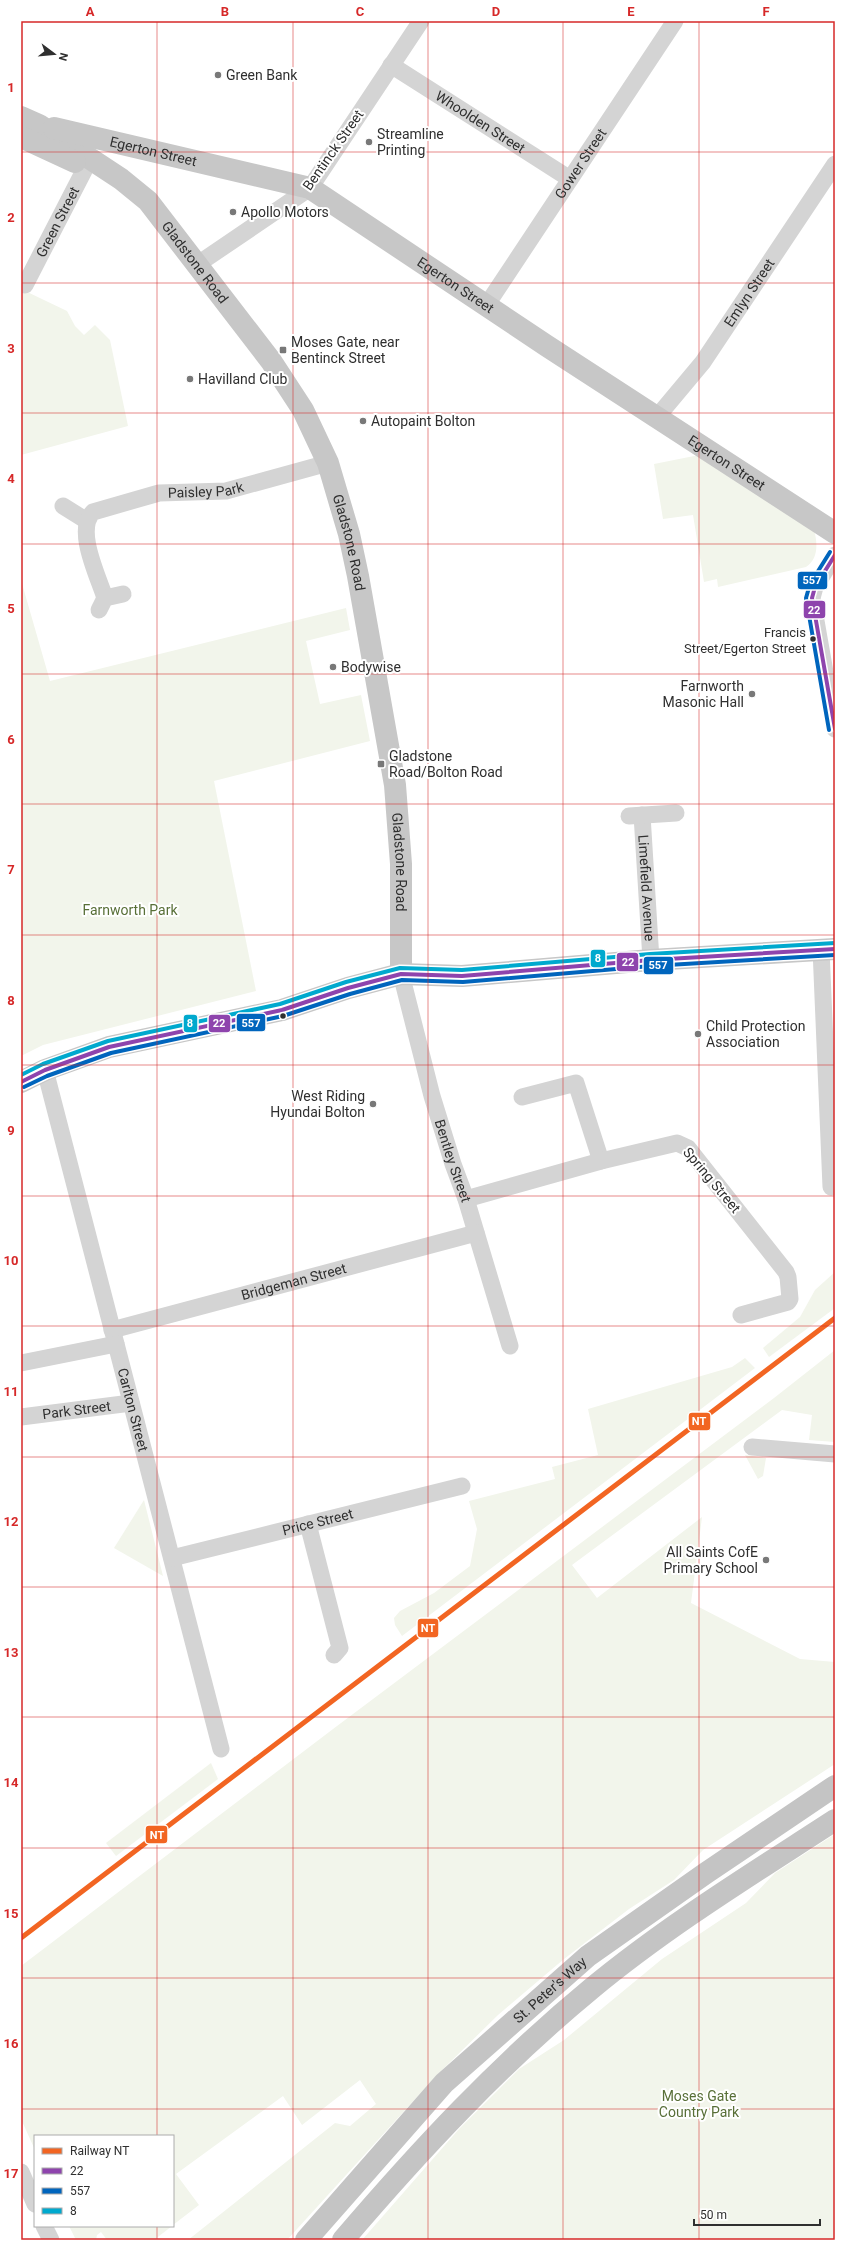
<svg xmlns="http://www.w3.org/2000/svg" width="856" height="2261" viewBox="0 0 856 2261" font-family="Roboto,sans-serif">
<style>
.green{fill:#f2f5eb}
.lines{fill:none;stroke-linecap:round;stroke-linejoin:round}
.minor{stroke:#d4d4d4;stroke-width:17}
.primary{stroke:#c7c7c7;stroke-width:22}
.trunk{stroke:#c4c4c4;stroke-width:22}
.bus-1-casing{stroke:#fff;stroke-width:7}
.bus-2-casing{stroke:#fff;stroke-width:7}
.bus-3-casing{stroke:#fff;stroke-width:7}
.bus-1{stroke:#8e44ad;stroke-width:4}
.bus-2{stroke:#0065bd;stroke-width:4}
.bus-3{stroke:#00a9ce;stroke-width:4}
.rail-1-casing{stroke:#fff;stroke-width:8}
.rail-1{stroke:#f26522;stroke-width:5}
.grid{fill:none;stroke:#d62828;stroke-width:1;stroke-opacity:0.55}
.poi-dot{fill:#787878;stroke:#fff;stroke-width:1.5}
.bus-dot{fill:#2f2f2f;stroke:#fff;stroke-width:1.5}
.labels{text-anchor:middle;stroke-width:4;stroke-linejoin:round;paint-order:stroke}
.bus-label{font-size:13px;fill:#2f2f2f;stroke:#fff;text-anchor:end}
.poi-label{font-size:14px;fill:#2f2f2f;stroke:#fff;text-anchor:start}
.street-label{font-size:14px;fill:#2f2f2f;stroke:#fff}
.park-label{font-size:14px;fill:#586f37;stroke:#fff}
.line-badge{stroke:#fff;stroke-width:1.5}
.badge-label{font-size:11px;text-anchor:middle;font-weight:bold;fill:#fff}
.neatline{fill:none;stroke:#d62828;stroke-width:1.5}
.grid-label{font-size:13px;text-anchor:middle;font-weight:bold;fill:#d62828}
</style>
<rect width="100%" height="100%" fill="#fff"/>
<g class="green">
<path d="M21,289L67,311L75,326L84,335L95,325L110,340L128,426L21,455Z"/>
<path d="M699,455L814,530C818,544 818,559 806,567L718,587L717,579L704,582L693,515L663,519L654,464Z"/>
<path d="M21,580L50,681L346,608L350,630L306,641L320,704L361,695L370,741L214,781L256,991L43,1045L21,1056Z"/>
<path d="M835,1272V1308L769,1357L763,1348L800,1317L815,1290Z"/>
<path d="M835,1350V1442L809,1440L812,1415L782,1410L572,1565L597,1598L702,1517L691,1603L800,1659L835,1662V1764L703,1850L674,1880L629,1909L564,1959L498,2015L437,2075L287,2240H188L335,2123L350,2126L376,2104L360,2080L302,2125L283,2096L176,2174L199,2205L173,2225V2136H35V2150L21,2119V1966L337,1726L774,1398Z"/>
<path d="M745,1358L755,1368L402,1636L395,1625L394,1618L400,1611L434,1593L470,1566L477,1529L469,1501L555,1479L552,1467L598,1455L588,1409L732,1367Z"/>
<path d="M745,1455L766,1458L763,1476L758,1479Z"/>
<path d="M144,1500L163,1576L114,1548Z"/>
<path d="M211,1763L218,1779L116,1856L106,1843Z"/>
<path d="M835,1834V2240H362L459,2129L519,2069L564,2040L662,1959L746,1903L775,1873Z"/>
<path d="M69,2226H172L154,2240H107L101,2232L97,2235L96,2240H76Z"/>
</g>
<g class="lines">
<g class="minor">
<path id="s1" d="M391,65L570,179"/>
<path d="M198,264L310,188L421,21"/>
<path id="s2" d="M25,285L90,159"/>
<path id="s3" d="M486,306L675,21"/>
<path id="s4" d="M657,417L703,362L835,164"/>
<path d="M63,506L87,521"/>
<path d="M835,555L815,587L812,598L835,729"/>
<path id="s5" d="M105,598C98,576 75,530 93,512L159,493L226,491L328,463"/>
<path d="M99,610L105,598L123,594"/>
<path id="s6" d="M642,815L651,960"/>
<path d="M629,816L676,813"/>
<path d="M821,949L831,1187"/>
<path id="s7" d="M401,974L432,1096L453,1164L466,1199L510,1346"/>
<path id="s8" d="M45,1070L221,1749"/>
<path d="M522,1097L576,1083L601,1161"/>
<path d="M466,1199L601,1161L677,1143L688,1148L786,1272L788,1277L790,1299L788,1302L741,1315"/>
<path id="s9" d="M112,1330L476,1233"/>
<path d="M21,1363L116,1344"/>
<path id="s10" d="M21,1417L131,1403"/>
<path d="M752,1447L835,1454"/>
<path d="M308,1524L340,1648L334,1655"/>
<path id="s11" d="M172,1558L462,1486"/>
<path d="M21,2172L35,2204"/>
<path d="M44,2226L51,2240"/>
</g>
<g class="primary">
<path id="s12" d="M21,117L39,125L121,179L148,201L271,361L303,410L328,463L349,534L358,576L395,785L401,864V974"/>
<path id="s13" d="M54,128L310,188L547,346L835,533"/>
<path d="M21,137L75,162"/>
<path d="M21,1082L45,1070L109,1047L282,1010L348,988L401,974L462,976L651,960L835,949"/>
</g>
<g class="trunk">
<path id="s14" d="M306,2240L444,2083L588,1956L706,1873L835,1786"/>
<path d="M343,2240C419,2151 500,2064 591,1989C667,1926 752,1874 835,1820"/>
</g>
<defs>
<g id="bus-1">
<path d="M835,555L815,587L812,598L835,729"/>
<path d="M21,1082L45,1070L109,1047L282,1010L348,988L401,974L462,976L651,960L835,949"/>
</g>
<g id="bus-2">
<path d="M829,730L806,598L810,584L830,552"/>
<path d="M24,1087L47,1076L111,1053L283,1016L350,994L402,980L463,982L651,966L835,955"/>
</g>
<path id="bus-3" d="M21,1075L43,1064L108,1041L280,1004L346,982L400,968L462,970L650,954L835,943"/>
</defs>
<use href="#bus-1" class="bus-1-casing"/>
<use href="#bus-2" class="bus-2-casing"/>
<use href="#bus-3" class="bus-3-casing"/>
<use href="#bus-1" class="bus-1"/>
<use href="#bus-2" class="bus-2"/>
<use href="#bus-3" class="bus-3"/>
<defs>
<path id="rail-1" d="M21,1938L835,1318"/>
</defs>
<use href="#rail-1" class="rail-1-casing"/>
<use href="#rail-1" class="rail-1"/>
</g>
<path class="grid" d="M157,21V2136M293,21V2240M428,21V2240M563,21V2240M699,21V2240M21,152H835M21,283H835M21,413H835M21,544H835M21,674H835M21,804H835M21,935H835M21,1065H835M21,1196H835M21,1326H835M21,1457H835M21,1587H835M21,1717H835M21,1848H835M21,1978H835M21,2109H835M157,2226V2240"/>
<g class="poi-dot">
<circle cx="218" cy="75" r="4"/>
<circle cx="369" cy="142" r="4"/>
<circle cx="233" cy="212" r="4"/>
<rect x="279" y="346" width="8" height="8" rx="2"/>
<circle cx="190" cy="379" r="4"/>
<circle cx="363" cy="421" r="4"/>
<circle cx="333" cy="667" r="4"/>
<circle cx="752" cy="694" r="4"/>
<rect x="377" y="760" width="8" height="8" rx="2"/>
<circle cx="698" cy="1034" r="4"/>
<circle cx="373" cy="1104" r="4"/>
<circle cx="766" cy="1560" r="4"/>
</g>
<g class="bus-dot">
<circle cx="813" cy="639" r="3.5"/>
<circle cx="283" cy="1016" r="3.5"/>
</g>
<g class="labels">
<g class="bus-label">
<text x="806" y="637">Francis<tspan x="806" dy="16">Street/Egerton Street</tspan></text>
</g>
<g class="poi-label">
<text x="226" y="80">Green Bank</text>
<text x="377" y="139">Streamline<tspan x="377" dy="16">Printing</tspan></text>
<text x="241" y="217">Apollo Motors</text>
<text x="291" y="347">Moses Gate, near<tspan x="291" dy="16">Bentinck Street</tspan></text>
<text x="198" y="384">Havilland Club</text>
<text x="371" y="426">Autopaint Bolton</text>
<text x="341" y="672">Bodywise</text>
<text x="744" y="691" text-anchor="end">Farnworth<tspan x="744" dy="16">Masonic Hall</tspan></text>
<text x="389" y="761">Gladstone<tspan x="389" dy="16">Road/Bolton Road</tspan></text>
<text x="706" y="1031">Child Protection<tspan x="706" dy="16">Association</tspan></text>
<text x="365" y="1101" text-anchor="end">West Riding<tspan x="365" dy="16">Hyundai Bolton</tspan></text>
<text x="758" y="1557" text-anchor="end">All Saints CofE<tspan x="758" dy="16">Primary School</tspan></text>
</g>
<g class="street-label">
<text dy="5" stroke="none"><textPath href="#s1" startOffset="106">Whoolden Street</textPath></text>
<text transform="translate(333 150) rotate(-55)" y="5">Bentinck Street</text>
<text dy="5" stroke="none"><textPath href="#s13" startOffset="102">Egerton Street</textPath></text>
<text dy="5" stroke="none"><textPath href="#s3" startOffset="171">Gower Street</textPath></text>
<text dy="5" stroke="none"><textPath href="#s2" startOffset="71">Green Street</textPath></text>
<text dy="5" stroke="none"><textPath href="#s12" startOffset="230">Gladstone Road</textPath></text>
<text dy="5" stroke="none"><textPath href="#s13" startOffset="438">Egerton Street</textPath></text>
<text dy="5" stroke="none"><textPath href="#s4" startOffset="155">Emlyn Street</textPath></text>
<text dy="5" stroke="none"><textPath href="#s13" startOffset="762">Egerton Street</textPath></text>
<text dy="5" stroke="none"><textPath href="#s5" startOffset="206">Paisley Park</textPath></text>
<text dy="5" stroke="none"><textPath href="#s12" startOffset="554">Gladstone Road</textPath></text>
<text dy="5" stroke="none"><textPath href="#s12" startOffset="878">Gladstone Road</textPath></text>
<text dy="5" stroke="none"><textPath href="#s6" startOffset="73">Limefield Avenue</textPath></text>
<text dy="5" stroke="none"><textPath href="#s7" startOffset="194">Bentley Street</textPath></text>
<text transform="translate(712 1180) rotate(50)" y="5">Spring Street</text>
<text dy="5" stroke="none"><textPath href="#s9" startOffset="188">Bridgeman Street</textPath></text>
<text dy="5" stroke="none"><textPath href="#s10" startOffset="56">Park Street</textPath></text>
<text dy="5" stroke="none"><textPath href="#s8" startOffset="351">Carlton Street</textPath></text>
<text dy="5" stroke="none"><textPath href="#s11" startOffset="150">Price Street</textPath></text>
<text dy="5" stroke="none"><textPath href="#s14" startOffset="350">St. Peter's Way</textPath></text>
</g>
<g class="park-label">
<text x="130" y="915">Farnworth Park</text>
<text x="699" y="2101">Moses Gate<tspan x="699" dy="16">Country Park</tspan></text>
</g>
</g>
<g class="line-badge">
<rect x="797" y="571" width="31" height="19" rx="4" fill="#0065bd"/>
<rect x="803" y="600" width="23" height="19" rx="4" fill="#8e44ad"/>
<rect x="590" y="949" width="16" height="19" rx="4" fill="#00a9ce"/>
<rect x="616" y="952" width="23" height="20" rx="4" fill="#8e44ad"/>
<rect x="643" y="956" width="31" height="19" rx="4" fill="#0065bd"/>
<rect x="236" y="1013" width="30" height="19" rx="4" fill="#0065bd"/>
<rect x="183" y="1014" width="15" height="19" rx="4" fill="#00a9ce"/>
<rect x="208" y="1014" width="23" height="19" rx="4" fill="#8e44ad"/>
<rect x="688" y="1412" width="23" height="19" rx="4" fill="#f26522"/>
<rect x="417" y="1618" width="22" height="20" rx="4" fill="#f26522"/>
<rect x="145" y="1825" width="23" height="19" rx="4" fill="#f26522"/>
</g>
<g class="badge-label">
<text x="812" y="584">557</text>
<text x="814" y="614">22</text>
<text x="598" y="962">8</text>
<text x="628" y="966">22</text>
<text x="658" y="969">557</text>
<text x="251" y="1027">557</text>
<text x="190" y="1027">8</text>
<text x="219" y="1027">22</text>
<text x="699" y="1425">NT</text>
<text x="428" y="1632">NT</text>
<text x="157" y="1839">NT</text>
</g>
<rect width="856" height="2261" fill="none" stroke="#ffffff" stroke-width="44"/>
<rect x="34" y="2135" width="140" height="92" fill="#ffffff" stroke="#acacac"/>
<rect x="42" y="2148" width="20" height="6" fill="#f26522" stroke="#acacac"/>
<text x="70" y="2155" font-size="12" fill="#2f2f2f">Railway NT</text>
<rect x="42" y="2168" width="20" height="6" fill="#8e44ad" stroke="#acacac"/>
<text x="70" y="2175" font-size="12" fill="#2f2f2f">22</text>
<rect x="42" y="2188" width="20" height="6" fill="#0065bd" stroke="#acacac"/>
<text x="70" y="2195" font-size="12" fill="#2f2f2f">557</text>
<rect x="42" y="2208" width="20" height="6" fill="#00a9ce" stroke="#acacac"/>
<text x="70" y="2215" font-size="12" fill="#2f2f2f">8</text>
<g transform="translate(54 54) rotate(106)" stroke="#ffffff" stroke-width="3" paint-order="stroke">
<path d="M0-3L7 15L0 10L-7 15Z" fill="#2f2f2f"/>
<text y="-6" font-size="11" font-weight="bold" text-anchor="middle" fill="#2f2f2f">N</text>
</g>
<path d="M694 2219v6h126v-6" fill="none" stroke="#2f2f2f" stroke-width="2"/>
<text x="700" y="2219" font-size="12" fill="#2f2f2f" stroke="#ffffff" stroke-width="3" paint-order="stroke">50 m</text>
<rect x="22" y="22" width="812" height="2217" class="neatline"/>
<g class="grid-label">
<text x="90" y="16">A</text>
<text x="225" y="16">B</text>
<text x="360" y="16">C</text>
<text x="496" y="16">D</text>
<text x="631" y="16">E</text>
<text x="766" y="16">F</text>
<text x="11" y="92">1</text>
<text x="11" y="222">2</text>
<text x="11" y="353">3</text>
<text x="11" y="483">4</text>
<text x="11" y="613">5</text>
<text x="11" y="744">6</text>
<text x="11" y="874">7</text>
<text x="11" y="1005">8</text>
<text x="11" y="1135">9</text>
<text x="11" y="1265">10</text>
<text x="11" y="1396">11</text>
<text x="11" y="1526">12</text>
<text x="11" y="1657">13</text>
<text x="11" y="1787">14</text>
<text x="11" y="1918">15</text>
<text x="11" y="2048">16</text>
<text x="11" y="2178">17</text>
</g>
</svg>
